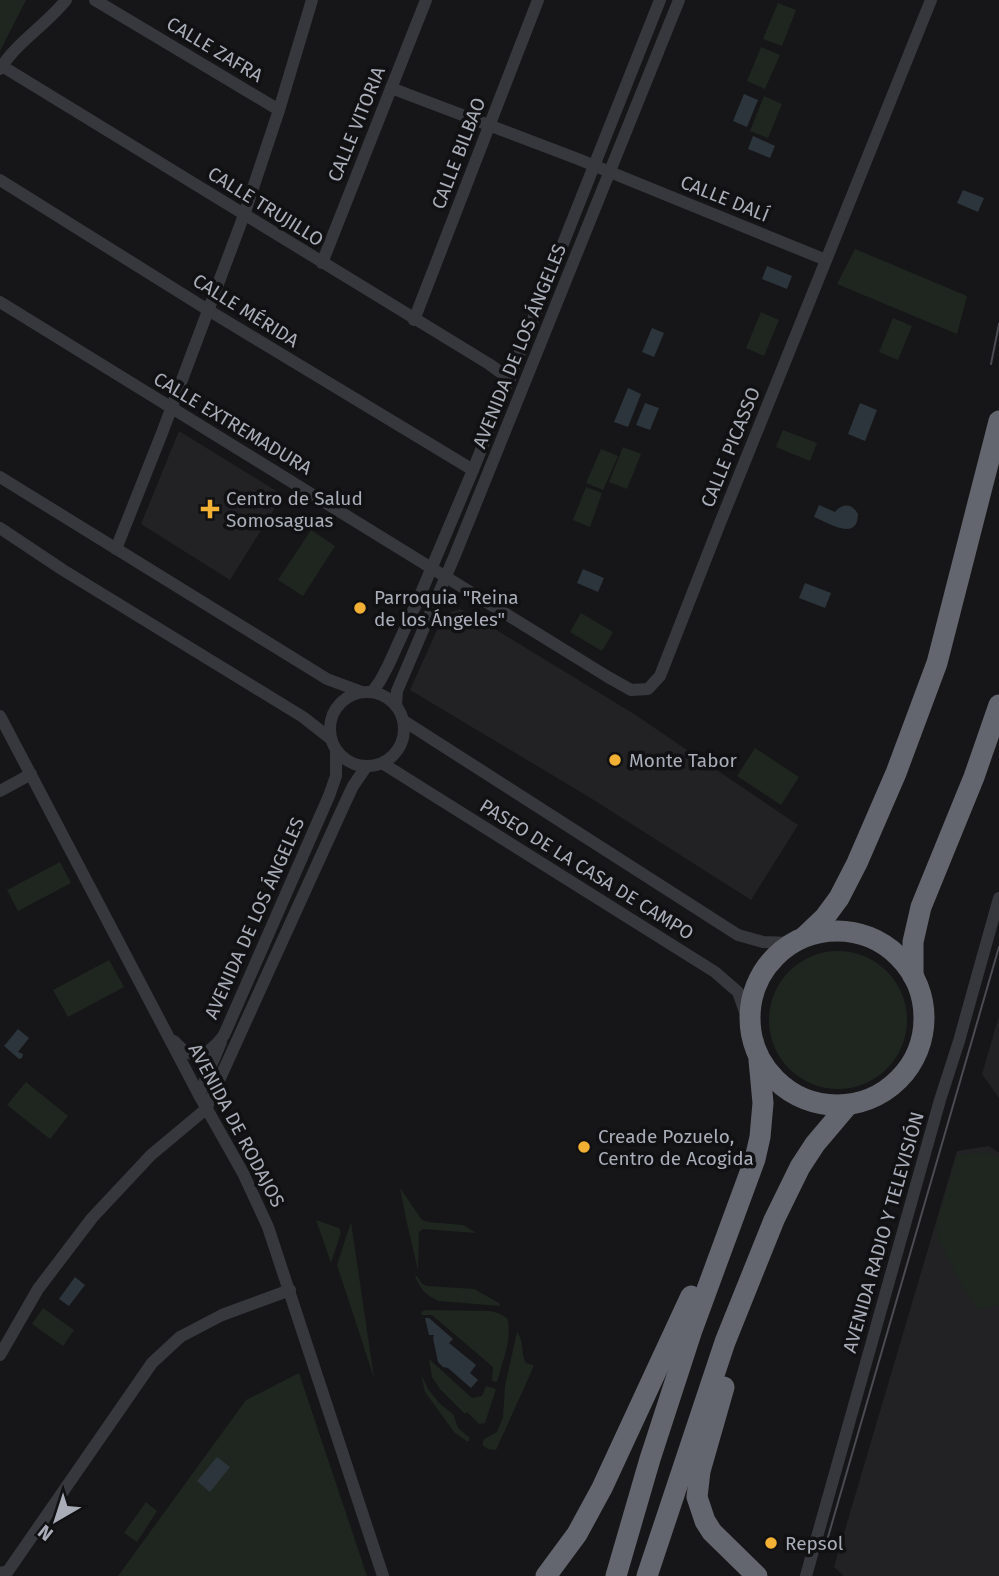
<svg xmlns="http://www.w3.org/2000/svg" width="999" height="1576" viewBox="0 0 999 1576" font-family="'Fira Sans',sans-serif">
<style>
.built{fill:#222225}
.green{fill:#1e261f}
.water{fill:#2c353c}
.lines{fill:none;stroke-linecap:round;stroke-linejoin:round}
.street{stroke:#37383d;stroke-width:12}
.highway{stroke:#63666e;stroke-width:21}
.tram{stroke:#4a4c52;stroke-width:2}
.poi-dot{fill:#f2b134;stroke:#111113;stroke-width:2.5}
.labels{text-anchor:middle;stroke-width:7;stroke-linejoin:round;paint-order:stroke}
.street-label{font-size:19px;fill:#a8adb8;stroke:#111113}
.poi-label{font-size:19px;fill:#a8adb8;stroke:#111113;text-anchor:start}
</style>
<rect width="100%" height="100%" fill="#161618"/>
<g class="built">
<path d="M179,431L283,495L230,580L141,524Z"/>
<path d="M460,609L472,615L634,714L798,825L751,900L589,797L410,690L441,621L446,614Z"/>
<path d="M999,1016V1098L982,1074Z"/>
<path d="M989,1146L998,1152H999V1576H844L834,1567L957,1151Z"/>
</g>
<g class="green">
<path d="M0,0H26L0,51Z"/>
<path d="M778,3L796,10L782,46L763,39Z"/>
<path d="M761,47L780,55L765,89L747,81Z"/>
<path d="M764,96L782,104L768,138L750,131Z"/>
<path d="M855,249L967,296L957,334L837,284Z"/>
<path d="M761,312L779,320L764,356L746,348Z"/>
<path d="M893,318L912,326L898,360L879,352Z"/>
<path d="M783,430L817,443L810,461L776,447Z"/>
<path d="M623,447L641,454L627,489L609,482Z"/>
<path d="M601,449L618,456L603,490L586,483Z"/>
<path d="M586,487L602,493L590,527L573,520Z"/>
<path d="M311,530L335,546L303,596L278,580Z"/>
<path d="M581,613L613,632L602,651L570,632Z"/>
<path d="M755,748L799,777L781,805L737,776Z"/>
<path d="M60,862L71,883L18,911L7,890Z"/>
<circle cx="838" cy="1020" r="69"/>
<path d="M109,960L124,987L68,1017L53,990Z"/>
<path d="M26,1082L68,1116L50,1139L7,1105Z"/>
<path d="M986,1152L999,1157V1305L978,1310L962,1286L938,1238L936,1226L956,1159L959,1155Z"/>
<path d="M400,1188L422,1220L428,1222L463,1225L476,1233L423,1229L419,1232L418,1270L406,1219Z"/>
<path d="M316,1220L339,1228L341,1232L331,1263Z"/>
<path d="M351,1222L374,1378L337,1265Z"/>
<path d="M417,1276L422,1284L427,1286L474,1289L499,1303L500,1306L439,1301C425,1295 422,1290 415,1277Z"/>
<path d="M43,1308L74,1330L63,1346L32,1324Z"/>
<path d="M426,1310L490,1311L498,1313L507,1318C513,1338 502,1362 497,1382L492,1381L493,1367L432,1315H422L421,1312Z"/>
<path d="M517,1332C525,1342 520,1353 526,1363L533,1365V1368L496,1450L488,1449L482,1445L484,1439L497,1432L503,1417L505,1386Z"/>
<path d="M429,1359L472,1398L482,1396L486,1386L496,1389L485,1423L479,1424L467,1412L465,1414L440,1389L432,1377Z"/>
<path d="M299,1373L367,1576H118L246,1400Z"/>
<path d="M421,1374L428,1389L440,1404L453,1414L458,1428L470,1438L468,1442L454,1432L425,1392Z"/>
<path d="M146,1502L157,1511L137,1542L124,1533Z"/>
</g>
<g class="water">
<path d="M744,94L758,100L747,127L733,121Z"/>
<path d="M753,136L775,146L770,158L748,149Z"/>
<path d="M963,190L984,198L978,212L957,203Z"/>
<path d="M767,266L792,276L787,289L762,279Z"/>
<path d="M652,328L664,333L654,357L642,352Z"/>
<path d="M628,388L641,394L628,427L614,422Z"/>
<path d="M645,403L659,408L650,430L636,425Z"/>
<path d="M860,403L877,410L865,441L848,434Z"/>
<path d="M819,505L835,512C842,503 852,503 858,514C858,542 828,523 814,517Z"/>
<path d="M583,569L604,578L598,592L577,583Z"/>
<path d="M805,583L831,593L825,608L799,598Z"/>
<path d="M18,1029L29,1038L18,1052L23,1054L22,1058L19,1059L4,1046Z"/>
<path d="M75,1277L85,1285L69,1306L59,1299Z"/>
<path d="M429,1318L453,1339L449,1343L476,1365L470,1373L478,1380L471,1388L448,1368L443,1367L438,1362L433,1338L434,1335H429L425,1318Z"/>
<path d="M217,1457L230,1467L210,1492L197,1481Z"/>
</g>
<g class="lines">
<g class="street">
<path d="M95,0L279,110"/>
<path d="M2,66L489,364L510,379"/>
<path d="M0,69C17,42 46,25 66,0"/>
<path d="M391,88L578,159L826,260"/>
<path d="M0,180L208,310L473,470"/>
<path d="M322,263L426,0"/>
<path d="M0,302L608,677L631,690L648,689L660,676L718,528L931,0"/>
<path d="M414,320L538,0"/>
<path d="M0,477L327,679L362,692"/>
<path d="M0,528L63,570L303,717L331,739"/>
<path d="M116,549L162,433L244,215L279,110L312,0"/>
<circle cx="367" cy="729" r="37"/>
<path d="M372,692L380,681L388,666L418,600L473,470L660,0"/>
<path d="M396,706L397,691L455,555L679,0"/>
<path d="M0,716L199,1095L243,1173L268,1227L383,1576"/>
<path d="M404,721L738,935L763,942L792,943"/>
<path d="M382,763L715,972L738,992L750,1026"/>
<path d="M0,791L31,774"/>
<path d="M174,1041C177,1044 183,1051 188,1053C203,1059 216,1046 224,1035L329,796L336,776V750"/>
<path d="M199,1095L221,1042"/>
<path d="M0,1355L38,1289L92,1218L151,1155L206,1109L345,803L353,786L366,767"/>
<path d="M0,1573L8,1571L152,1363L180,1337L222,1315L290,1290"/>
<path d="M806,1576L940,1100L959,1041L999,898"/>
</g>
<g class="highway">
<circle cx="837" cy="1018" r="87"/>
<path d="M805,936L825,917L839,898L857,863L896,773L937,663L999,421"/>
<path d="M913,976V942L921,907L974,777L999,705"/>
<path d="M724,1387L700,1471L697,1497L705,1521L712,1532L757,1576"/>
<path d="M546,1576L577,1534L602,1488L691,1296"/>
<path d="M616,1576L650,1459L692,1330L755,1159L760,1137L763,1103L759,1060"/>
<path d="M647,1576L725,1342L774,1220L800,1167L815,1144L848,1105"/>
</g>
<g class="tram">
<path d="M991,364L999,324"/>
<path d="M828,1537L999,947"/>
</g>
</g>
<g class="poi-dot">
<path d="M206.5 498.5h7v7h7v7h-7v7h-7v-7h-7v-7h7z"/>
<circle cx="360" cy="608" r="7"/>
<circle cx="615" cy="760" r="7"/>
<circle cx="584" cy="1147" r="7"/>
<circle cx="771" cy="1543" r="7"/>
</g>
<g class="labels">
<g class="street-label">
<text transform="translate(215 49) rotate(31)" y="7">CALLE ZAFRA</text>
<text transform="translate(356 124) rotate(-68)" y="7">CALLE VITORIA</text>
<text transform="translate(458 153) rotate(-69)" y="7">CALLE BILBAO</text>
<text transform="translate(725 198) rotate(22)" y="7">CALLE DALÍ</text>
<text transform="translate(266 206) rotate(32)" y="7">CALLE TRUJILLO</text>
<text transform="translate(246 310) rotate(32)" y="7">CALLE MÉRIDA</text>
<text transform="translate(519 346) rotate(-68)" y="7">AVENIDA DE LOS ÁNGELES</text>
<text transform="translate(233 423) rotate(31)" y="7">CALLE EXTREMADURA</text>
<text transform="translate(730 447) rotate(-68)" y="7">CALLE PICASSO</text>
<text transform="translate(587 869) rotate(32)" y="7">PASEO DE LA CASA DE CAMPO</text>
<text transform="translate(254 918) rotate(-66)" y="7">AVENIDA DE LOS ÁNGELES</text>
<text transform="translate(237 1125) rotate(62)" y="7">AVENIDA DE RODAJOS</text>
<text transform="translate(883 1232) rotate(-74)" y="7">AVENIDA RADIO Y TELEVISIÓN</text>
</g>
<g class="poi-label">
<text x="226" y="505">Centro de Salud<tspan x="226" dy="22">Somosaguas</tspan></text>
<text x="374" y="604">Parroquia "Reina<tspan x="374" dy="22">de los Ángeles"</tspan></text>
<text x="629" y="767">Monte Tabor</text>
<text x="598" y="1143">Creade Pozuelo,<tspan x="598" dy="22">Centro de Acogida</tspan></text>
<text x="785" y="1550">Repsol</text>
</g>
</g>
<g transform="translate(56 1520) rotate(219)" stroke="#111113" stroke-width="5" paint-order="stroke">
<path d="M0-5L12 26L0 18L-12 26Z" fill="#a8adb8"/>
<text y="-10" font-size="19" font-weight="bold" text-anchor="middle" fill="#a8adb8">N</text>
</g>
</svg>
